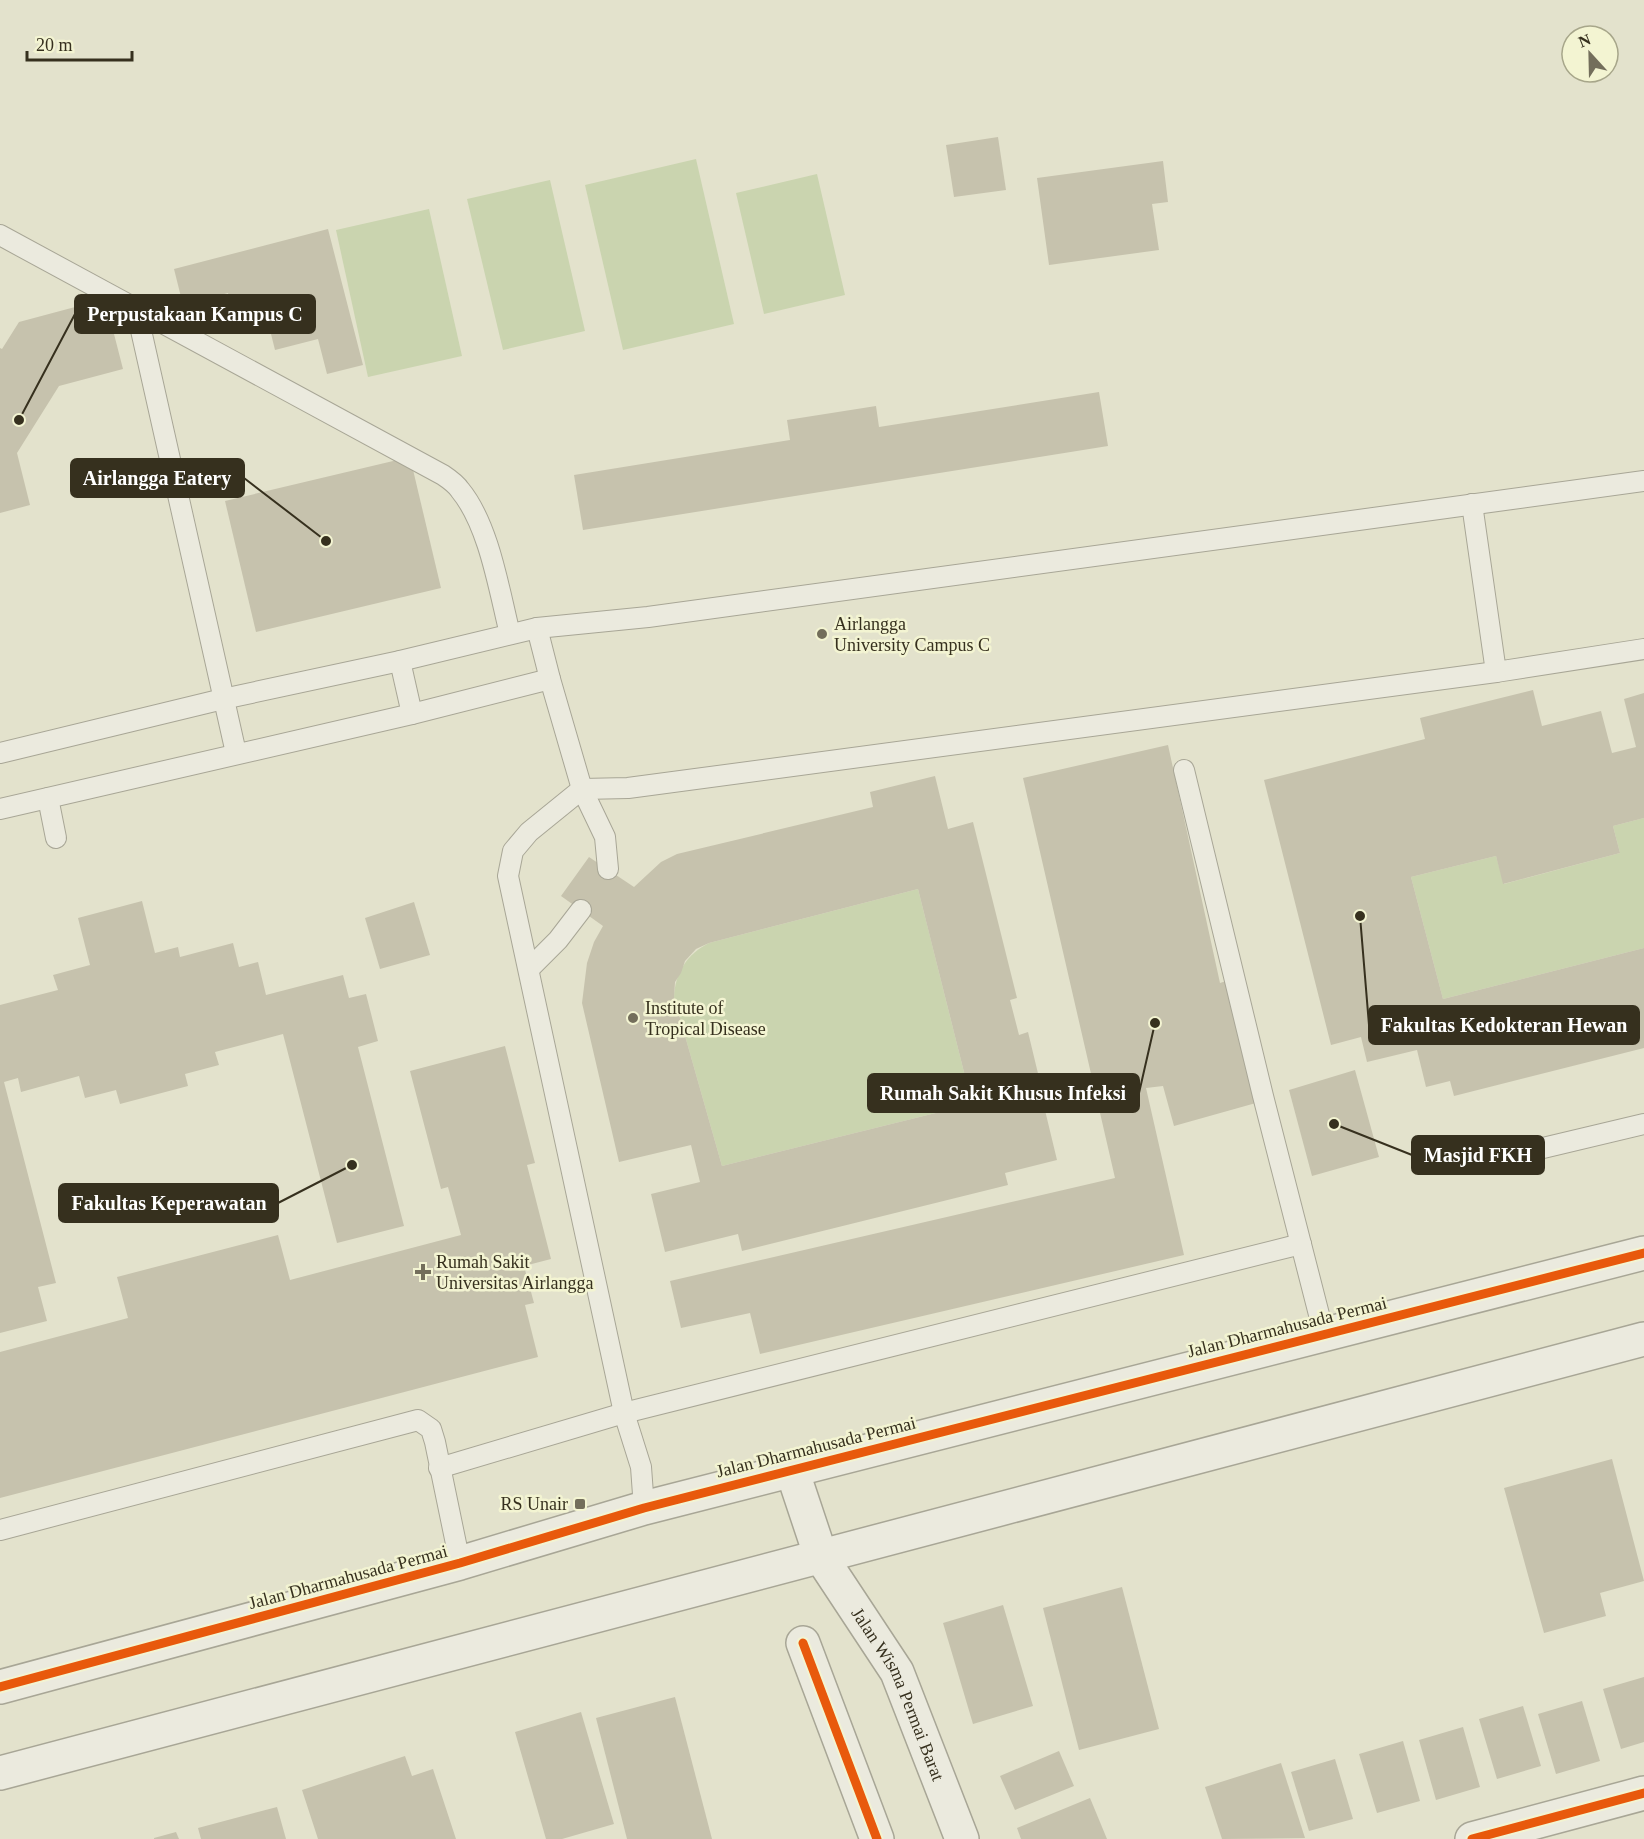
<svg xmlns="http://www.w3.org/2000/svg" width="1644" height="1839" viewBox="0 0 1644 1839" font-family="Georgia,serif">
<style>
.green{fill:#cad4af}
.building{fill:#c6c2ad;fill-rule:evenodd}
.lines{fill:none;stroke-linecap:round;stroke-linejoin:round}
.service-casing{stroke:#a8a696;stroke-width:22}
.minor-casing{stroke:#a8a696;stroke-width:36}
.service{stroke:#ebeade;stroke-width:20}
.minor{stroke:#ebeade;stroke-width:33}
.cycleway-casing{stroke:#f3f4d2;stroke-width:13}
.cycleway{stroke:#e8590c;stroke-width:9}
.poi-dot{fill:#736e5b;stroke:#f3f4d2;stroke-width:2}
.labels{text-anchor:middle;stroke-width:5;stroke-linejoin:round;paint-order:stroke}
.poi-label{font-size:18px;fill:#36301e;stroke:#f3f4d2;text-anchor:start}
.street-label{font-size:18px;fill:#36301e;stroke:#f3f4d2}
.leader{fill:none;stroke:#36301e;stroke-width:2}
.callout-dot{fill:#36301e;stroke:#f3f4d2;stroke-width:2}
.callout{fill:#36301e;stroke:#36301e;stroke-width:2}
.callout-label{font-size:20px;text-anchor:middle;font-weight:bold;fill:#fff}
</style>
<rect width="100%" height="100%" fill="#e3e2cc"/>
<g class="green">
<path d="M696,159L734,324L623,350L585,185Z"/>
<path d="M817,174L845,295L764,314L736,193Z"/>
<path d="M550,180L585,331L503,350L467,199Z"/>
<path d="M429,209L462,356L368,377L336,230Z"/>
<path d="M1644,818V948L1443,999L1411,877L1496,856L1504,884L1620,853L1613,826Z"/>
<path d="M918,889L972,1104L722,1166L674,997C675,973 687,954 709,943Z"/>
</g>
<g class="building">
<path d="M998,137L1006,190L954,197L946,145Z"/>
<path d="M1163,161L1168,202L1152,204L1159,250L1049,265L1037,178Z"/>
<path d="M328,229L363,365L327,374L318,339L275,350L267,318L236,325L228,293L183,305L174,269Z"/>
<path d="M105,299L123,369L59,386L17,453L30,505L0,513V348L2,349L19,322Z"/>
<path d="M1099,392L1108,446L583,530L574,475L790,440L787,420L876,406L879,427Z"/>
<path d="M410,457L441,588L256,632L225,501Z"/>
<path d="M1533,690L1542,726L1601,711L1612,753L1636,747L1624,699L1644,693V818L1613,826L1620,853L1503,884L1496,856L1411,877L1443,999L1644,948V1048L1454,1096L1450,1081L1426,1087L1417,1050L1367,1062L1361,1037L1331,1045L1264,780L1425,739L1420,718Z"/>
<path d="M1168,745L1220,983L1229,980L1263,1101L1174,1126L1163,1086L1146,1088L1184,1255L760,1354L750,1313L681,1328L670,1281L1115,1178L1023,778Z"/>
<path d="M935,776L948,829L973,822L1017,998L1010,1000L1019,1035L1028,1032L1042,1090L1027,1094L1030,1106L1043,1102L1057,1160L1005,1173L1008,1185L742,1251L738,1234L665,1252L651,1194L700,1182L691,1145L619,1162L582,1003L587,963L594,942L603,926L561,896L589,857L634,887L661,862L677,854L873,807L870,792ZM918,889L972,1104L722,1166L674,997L675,982L681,973L685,961L696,949L709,943Z"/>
<path d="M142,901L155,953L178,947L180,957L233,943L239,967L258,962L266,995L343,975L349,998L366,994L378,1041L358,1047L404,1226L337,1243L283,1034L215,1052L219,1065L185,1074L188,1086L120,1104L116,1090L85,1098L79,1076L21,1092L18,1078L4,1082L56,1283L38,1287L47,1321L0,1333V1005L58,990L53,975L90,965L78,918Z"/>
<path d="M414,902L430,955L380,969L365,918Z"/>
<path d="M505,1046L535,1163L527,1165L551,1259L524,1266L534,1303L525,1305L538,1357L0,1498V1352L128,1318L117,1277L278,1235L290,1280L461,1235L448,1187L441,1189L410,1071Z"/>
<path d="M1355,1070L1379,1157L1312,1176L1289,1090Z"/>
<path d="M1612,1459L1644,1581L1600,1593L1606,1616L1544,1633L1504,1488Z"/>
<path d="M1122,1587L1159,1729L1079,1750L1043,1608Z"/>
<path d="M1003,1605L1033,1706L973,1724L943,1623Z"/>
<path d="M1644,1677V1742L1621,1749L1603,1689Z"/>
<path d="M675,1697L712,1839H627L596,1718Z"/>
<path d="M1582,1701L1600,1761L1556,1774L1538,1714Z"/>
<path d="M1523,1706L1541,1766L1497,1779L1479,1719Z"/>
<path d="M581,1712L614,1824L562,1839H546L515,1732Z"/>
<path d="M1463,1727L1480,1787L1436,1800L1419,1740Z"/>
<path d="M1403,1741L1420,1801L1377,1813L1359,1754Z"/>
<path d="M1059,1751L1074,1786L1015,1810L1000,1776Z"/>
<path d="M405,1756L412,1776L433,1769L456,1839H318L302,1790Z"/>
<path d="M1335,1759L1353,1819L1309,1831L1291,1772Z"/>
<path d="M1281,1763L1305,1838L1222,1839L1205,1787Z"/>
<path d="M1090,1798L1107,1839H1021L1017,1828Z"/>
<path d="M277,1807L286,1839H201L198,1828Z"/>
<path d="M176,1832L179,1839H154V1838Z"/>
</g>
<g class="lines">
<defs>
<g id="service">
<path d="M0,235L443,475C449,479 456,484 460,490C489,525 499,590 510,634"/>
<path d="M136,308L236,753"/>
<path d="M1472,504L1496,672L1644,649"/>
<path d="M537,628L550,679L582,789L605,837L608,869"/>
<path d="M400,661L412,714"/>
<path d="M0,753L223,699L400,661L537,628L648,617L1644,481"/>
<path d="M1184,770L1263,1096L1324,1334"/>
<path d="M48,798L56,838"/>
<path d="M0,809L412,714L550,679"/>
<path d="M529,969L558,940L581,910"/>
<path d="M1543,1148L1644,1124"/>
<path d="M439,1468L624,1413L1301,1244"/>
<path d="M644,1508L641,1467L624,1413L508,876L513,851L529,832L582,789L628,788L1496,672"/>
<path d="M0,1530L418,1420L431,1429L435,1442L460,1563"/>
</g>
<g id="minor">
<path id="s1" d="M792,1470L821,1557L897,1672L962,1839"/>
<path d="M803,1643L877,1839"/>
<path d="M0,1687L460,1563L644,1508L1644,1253"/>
<path d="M0,1773L1644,1339"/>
<path d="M1472,1839L1644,1793"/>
</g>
</defs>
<use href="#service" class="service-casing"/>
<use href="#minor" class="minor-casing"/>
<use href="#service" class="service"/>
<use href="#minor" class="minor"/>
<defs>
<g id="cycleway">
<path d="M803,1643L877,1839"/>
<path d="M0,1687L460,1563L644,1508L1644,1253"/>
<path d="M1472,1839L1644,1793"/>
</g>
</defs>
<use href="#cycleway" class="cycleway-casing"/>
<use href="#cycleway" class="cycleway"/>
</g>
<g class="poi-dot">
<circle cx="822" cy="634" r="6"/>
<circle cx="633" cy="1018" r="6"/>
<path d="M420 1263h6v6h6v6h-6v6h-6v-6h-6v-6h6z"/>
<rect x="574" y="1498" width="12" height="12" rx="3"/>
</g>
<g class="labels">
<g class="poi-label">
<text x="834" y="630">Airlangga<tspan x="834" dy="21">University Campus C</tspan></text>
<text x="645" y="1014">Institute of<tspan x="645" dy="21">Tropical Disease</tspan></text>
<text x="436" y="1268">Rumah Sakit<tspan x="436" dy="21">Universitas Airlangga</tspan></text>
<text x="568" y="1510" text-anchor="end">RS Unair</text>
</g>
<g class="street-label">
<text transform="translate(1287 1327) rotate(-14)" y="6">Jalan Dharmahusada Permai</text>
<text transform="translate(816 1447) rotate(-14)" y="6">Jalan Dharmahusada Permai</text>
<text transform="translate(348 1577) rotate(-15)" y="6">Jalan Dharmahusada Permai</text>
<text dy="6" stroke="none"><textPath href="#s1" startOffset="250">Jalan Wisma Permai Barat</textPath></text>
</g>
</g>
<path class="leader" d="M19 420L75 314M326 541L244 478M1360 916L1369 1025M1155 1023L1139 1093M1334 1124L1412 1155M352 1165L278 1203"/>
<g class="callout-dot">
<circle cx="19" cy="420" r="6"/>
<circle cx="326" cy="541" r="6"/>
<circle cx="1360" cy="916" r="6"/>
<circle cx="1155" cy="1023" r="6"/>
<circle cx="1334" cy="1124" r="6"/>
<circle cx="352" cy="1165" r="6"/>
</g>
<g class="callout">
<rect x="75" y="295" width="240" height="38" rx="6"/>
<rect x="71" y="459" width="173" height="38" rx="6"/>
<rect x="1369" y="1006" width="270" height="38" rx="6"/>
<rect x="868" y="1074" width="271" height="38" rx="6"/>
<rect x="1412" y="1136" width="132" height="38" rx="6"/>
<rect x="59" y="1184" width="219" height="38" rx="6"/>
</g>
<g class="callout-label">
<text x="195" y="321">Perpustakaan Kampus C</text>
<text x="157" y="485">Airlangga Eatery</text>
<text x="1504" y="1032">Fakultas Kedokteran Hewan</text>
<text x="1003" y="1100">Rumah Sakit Khusus Infeksi</text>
<text x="1478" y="1162">Masjid FKH</text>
<text x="169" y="1210">Fakultas Keperawatan</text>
</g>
<g transform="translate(1590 54) rotate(338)"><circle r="28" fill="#f3f4d2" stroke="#a7a68a" stroke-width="1.5"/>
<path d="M0-4.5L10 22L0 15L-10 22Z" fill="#736e5b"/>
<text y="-9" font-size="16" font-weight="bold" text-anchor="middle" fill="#36301e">N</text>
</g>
<path d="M27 51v9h105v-9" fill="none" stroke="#36301e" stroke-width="3"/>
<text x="36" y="51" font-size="18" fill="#36301e" stroke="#f3f4d2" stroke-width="4.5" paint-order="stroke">20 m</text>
</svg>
